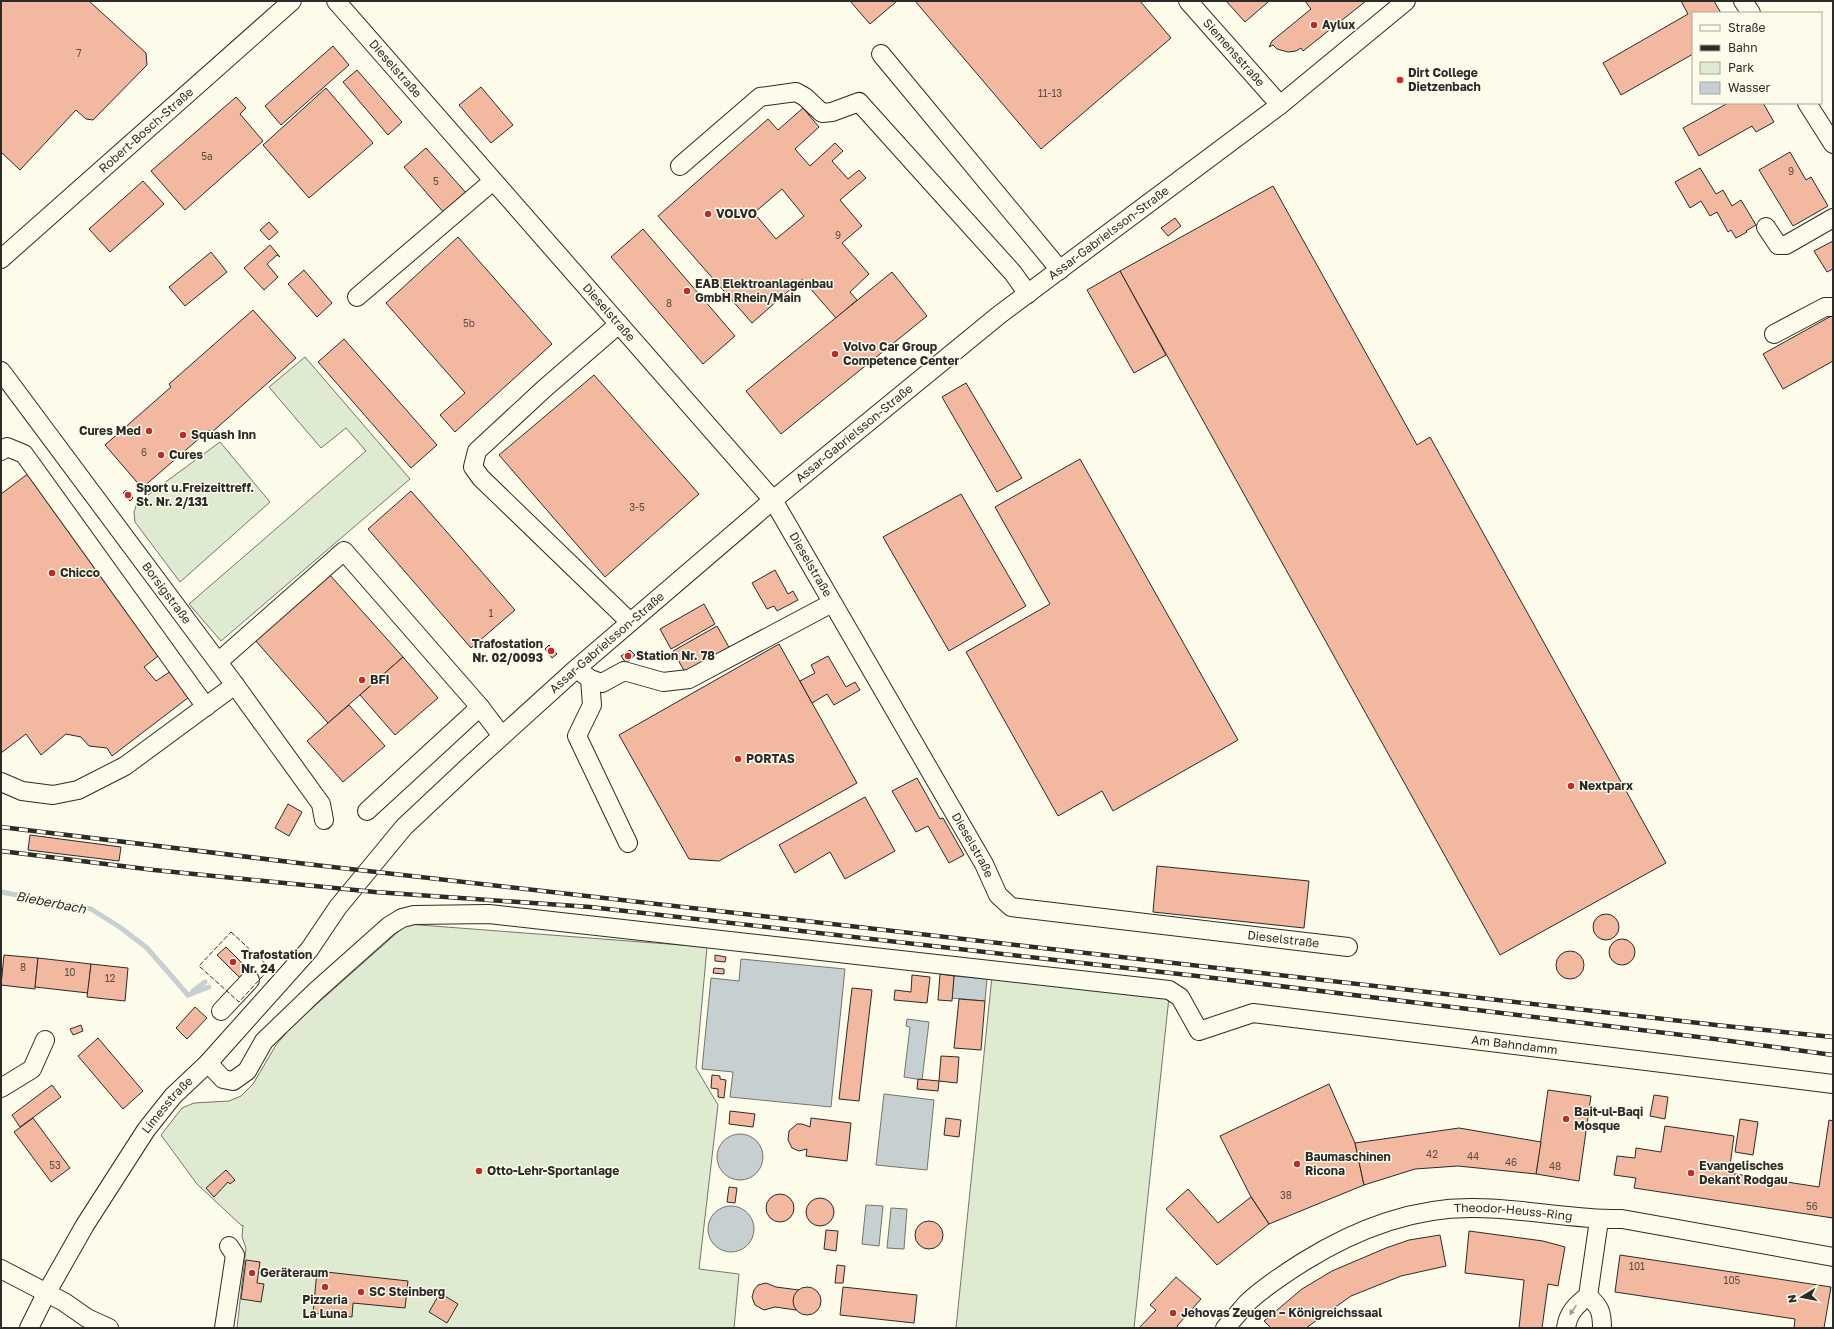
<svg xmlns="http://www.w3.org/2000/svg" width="1834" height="1329" viewBox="0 0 1834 1329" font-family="'Golos Text',sans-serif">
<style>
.green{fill:#deebd1;stroke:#74746e}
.water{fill:#c7d0d0;stroke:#74746e}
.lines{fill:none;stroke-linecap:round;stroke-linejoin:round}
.stream{stroke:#c7d0d0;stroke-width:5}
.building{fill:#f2b8a0;stroke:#2b2b2b;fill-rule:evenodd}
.minor-casing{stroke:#2b2b2b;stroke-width:20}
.minor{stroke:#fdfbea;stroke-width:18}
.rail-casing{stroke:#2b2b2b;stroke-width:4.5}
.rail{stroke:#fdfbea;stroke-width:3;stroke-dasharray:9;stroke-linecap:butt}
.fence{stroke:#2b2b2b;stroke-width:1;stroke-dasharray:5 2;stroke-linecap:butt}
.oneway{fill:#9e9d94}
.poi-dot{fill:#c62828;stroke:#fdfbea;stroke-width:1.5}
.labels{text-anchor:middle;stroke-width:3;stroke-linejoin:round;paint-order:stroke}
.number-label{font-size:10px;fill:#5d4e48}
.poi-label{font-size:12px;font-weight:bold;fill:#2b2b2b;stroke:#fdfbea;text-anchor:start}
.street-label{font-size:12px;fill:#2b2b2b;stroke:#fdfbea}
.water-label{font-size:13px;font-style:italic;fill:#2b2b2b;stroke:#fdfbea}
</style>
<rect width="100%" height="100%" fill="#fdfbea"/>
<g class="green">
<path d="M305,357L410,479L221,641L189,604L366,451L346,428L321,448L269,387Z"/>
<path d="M220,442L270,502L180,582L135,522L134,512L137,503Z"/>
<path d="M407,924L707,947L696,1068L718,1105L699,1269L739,1274L734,1328H237L246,1248L242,1237L243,1225L242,1226L197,1184L161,1135L182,1108L194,1103L229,1101L241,1096L253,1084L276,1045L292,1026Z"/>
<path d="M992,976L1169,997L1134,1328H956Z"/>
</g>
<g class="water">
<path d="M741,959L845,969L831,1107L730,1097L733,1072L702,1069L711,978L739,981Z"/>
<path d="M954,976L987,979L985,1001L952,998Z"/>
<path d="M907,1019L929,1022L922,1080L904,1077L910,1027L906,1026Z"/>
<path d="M884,1094L934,1100L927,1170L876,1165Z"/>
<circle cx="740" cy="1157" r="23"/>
<path d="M866,1205L883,1206L879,1246L862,1244Z"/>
<circle cx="731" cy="1229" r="23"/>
<path d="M891,1208L907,1209L904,1249L887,1248Z"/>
</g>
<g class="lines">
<g class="stream">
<path d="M1,892L91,909L121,928L147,948L188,995"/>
<path d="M193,991L205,982"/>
<path d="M188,995L209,987"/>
</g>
</g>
<g class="building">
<path d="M1,1H89L146,53L147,65L93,120L86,119L76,110L20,170L1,152Z"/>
<path d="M850,1H897L870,24Z"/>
<path d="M915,1H1140L1171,38L1041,149Z"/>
<path d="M1226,1H1268V2L1245,22Z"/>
<path d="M1305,1H1366L1303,51L1301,48L1296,51L1288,52L1277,49L1273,45L1269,47L1272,41L1311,9Z"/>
<path d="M1681,1H1714L1721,13H1693V54L1621,95L1603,63L1688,14Z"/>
<path d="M333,46L349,65L281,125L265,106Z"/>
<path d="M357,70L402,122L388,135L343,82Z"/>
<path d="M481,87L513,125L491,143L459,105Z"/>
<path d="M326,88L373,143L309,198L263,145Z"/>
<path d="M236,97L246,108L240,114L263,141L185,210L151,171Z"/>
<path d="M1728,103H1763L1774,122L1756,132L1752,126L1699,156L1683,128Z"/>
<path d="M803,108L819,127L795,149L810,166L835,143L843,151L832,161L848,179L859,170L866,178L840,200L862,226L842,243L869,274L850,292L857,300L836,318L802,279L752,323L658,216L768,119L778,130ZM782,189L804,216L776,239L754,213Z"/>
<path d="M426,148L467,194L445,214L404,167Z"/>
<path d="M1790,152L1806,180L1811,177L1828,206L1793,226L1759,170Z"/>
<path d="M1700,168L1716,194L1723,190L1732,206L1741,200L1756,225L1746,231L1747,232L1736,238L1731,230L1728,232L1717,212L1710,216L1701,201L1690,208L1675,182Z"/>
<path d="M143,181L164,204L110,252L89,229Z"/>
<path d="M1273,186L1417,445L1430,437L1666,863L1500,955L1120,271Z"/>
<path d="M1175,218L1181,226L1168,236L1161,228Z"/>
<path d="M269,222L278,232L269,240L260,230Z"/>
<path d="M643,229L735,336L703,364L611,257Z"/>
<path d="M458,237L552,344L455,432L440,415L465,393L386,303Z"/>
<path d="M1833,241V269L1827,272L1814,251Z"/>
<path d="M270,245L280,257L277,255L267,264L278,277L264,290L244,268Z"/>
<path d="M211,252L227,272L185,306L169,287Z"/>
<path d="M304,270L332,303L317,317L288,284Z"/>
<path d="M1120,271L1166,355L1134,373L1087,290Z"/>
<path d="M892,272L927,316L781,434L746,391Z"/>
<path d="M253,310L296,358L211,433L209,430L142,488L105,445L171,387L169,384Z"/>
<path d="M1833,315V361L1783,389L1763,354Z"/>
<path d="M344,339L437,445L411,468L318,362Z"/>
<path d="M594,375L699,494L605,577L499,455Z"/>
<path d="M966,383L1022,478L997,492L942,397Z"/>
<path d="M1080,459L1238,740L1113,811L1102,791L1058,816L966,652L1050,604L995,507Z"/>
<path d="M29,473L162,653L144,667L156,681L174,669L193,694L112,756L107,748L89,746L81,737L66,734L41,755L26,734L1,753V494Z"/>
<path d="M126,490L133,498L130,501L123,493Z"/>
<path d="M411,491L515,610L471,648L368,529Z"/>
<path d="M961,494L1026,606L949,651L883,537Z"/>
<path d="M775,570L788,594L793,591L798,600L777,611L774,606L767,609L752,583Z"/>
<path d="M329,574L403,657L328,723L255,640Z"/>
<path d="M704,604L715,624L671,649L660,629Z"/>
<path d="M717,626L730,649L686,674L673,651Z"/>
<path d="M779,644L857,783L719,861L689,859L619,735Z"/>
<path d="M549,645L557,654L552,658L545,649Z"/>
<path d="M630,650L635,655L626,663L621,656Z"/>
<path d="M828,656L846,687L855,682L860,690L834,705L827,694L812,703L800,681L815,673L811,665Z"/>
<path d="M403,657L438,698L395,735L360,695Z"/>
<path d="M349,705L385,746L343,782L307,741Z"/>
<path d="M917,778L940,819L943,818L964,855L949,863L928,826L916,832L892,791Z"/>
<path d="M865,797L895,851L845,879L830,852L795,873L779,845Z"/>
<path d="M288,804L302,812L289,836L275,828Z"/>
<path d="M30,835L121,847L119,861L28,850Z"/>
<path d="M1157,866L1309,881L1304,928L1153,912Z"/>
<circle cx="1606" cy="927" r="13"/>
<circle cx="1622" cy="952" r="13"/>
<path d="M226,947L248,969L240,978L217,955Z"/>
<circle cx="1570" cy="965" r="14"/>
<path d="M4,955L38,958L35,989L1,985Z"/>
<path d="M715,955L726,957L725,962L715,961Z"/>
<path d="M38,958L91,964L88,993L35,987Z"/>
<path d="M91,964L128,968L125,1001L87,997Z"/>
<path d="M714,968L724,969V974L713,973Z"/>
<path d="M940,974L954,976L952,1001L938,1000Z"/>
<path d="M912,975L930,977L927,1003L894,1000L895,990L911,992Z"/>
<path d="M852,988L872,990L859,1101L839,1099Z"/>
<path d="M959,999L985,1001L981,1050L954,1048Z"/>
<path d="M195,1007L207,1018L187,1039L176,1028Z"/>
<path d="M81,1025L83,1031L73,1035L70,1029Z"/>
<path d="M98,1038L143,1091L123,1109L78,1056Z"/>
<path d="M941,1056L959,1057L957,1083L939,1081Z"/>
<path d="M712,1075L720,1076V1079L726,1080L724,1098L718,1097V1089L711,1088Z"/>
<path d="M918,1079L939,1081L938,1091L917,1089Z"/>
<path d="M1329,1084L1355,1143L1364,1185L1269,1224L1250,1195L1220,1136Z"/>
<path d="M52,1085L61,1097L20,1127L12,1115Z"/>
<path d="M1548,1090L1591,1096L1579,1181L1536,1174Z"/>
<path d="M1654,1095L1668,1097L1665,1119L1650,1116Z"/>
<path d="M730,1111L755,1114L753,1127L729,1124Z"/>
<path d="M33,1118L70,1168L51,1182L14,1132Z"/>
<path d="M811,1118L851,1123L847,1161L806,1156L807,1149L799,1151L792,1148L788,1140L789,1131L797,1124H802L810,1127Z"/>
<path d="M946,1118L961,1120L959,1137L944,1135Z"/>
<path d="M1740,1119L1758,1122L1753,1155L1735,1152Z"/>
<path d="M1829,1120L1833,1121V1218L1634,1188L1636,1178L1614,1175L1617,1156L1635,1158L1636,1148L1661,1152L1665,1126L1734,1136L1729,1173L1819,1187Z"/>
<path d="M1459,1128L1541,1142L1536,1174L1458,1166L1415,1169L1364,1185L1355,1143Z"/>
<path d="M226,1170L235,1180L230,1184L228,1182L214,1197L206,1188Z"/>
<path d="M729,1187L737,1188L735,1203L727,1202Z"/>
<path d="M1188,1189L1218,1223L1251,1197L1269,1224L1217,1265L1166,1209Z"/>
<circle cx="780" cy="1208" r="14"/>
<circle cx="820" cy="1212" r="14"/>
<circle cx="929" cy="1235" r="14"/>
<path d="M826,1230L838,1231L836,1251L824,1249Z"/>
<path d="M1469,1231L1543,1241L1565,1247L1558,1286L1548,1284L1542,1328H1519L1524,1280L1465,1273Z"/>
<path d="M1440,1235L1446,1266L1401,1276L1351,1296L1306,1328H1271L1264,1321L1302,1289L1332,1271L1386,1248L1409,1240Z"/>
<path d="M1620,1255L1831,1287L1824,1328H1794L1795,1319L1615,1292Z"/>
<path d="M246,1260L260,1262L257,1283L264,1284L261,1302L241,1299Z"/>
<path d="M837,1265L845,1266L843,1283H835Z"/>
<path d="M317,1271L408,1281L405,1308L353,1303L352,1317L313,1313Z"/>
<path d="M1176,1277L1201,1299L1177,1326L1179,1328H1139L1156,1310L1150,1305Z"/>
<path d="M766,1283L776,1287L799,1290L794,1297V1304L796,1310L775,1307L764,1310L755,1305L752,1297L754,1290L758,1285Z"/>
<path d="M843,1287L917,1295L914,1323L840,1315Z"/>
<circle cx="807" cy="1301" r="14"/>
<path d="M440,1293L458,1304L447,1323L429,1312Z"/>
</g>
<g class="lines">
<defs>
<g id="minor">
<path id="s1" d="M336,1L773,500L984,864L998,895L1011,907L1348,947"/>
<path id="s2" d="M1188,1L1280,105"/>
<path d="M1743,1L1751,13"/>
<path d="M881,54L1060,270"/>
<path d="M1807,103L1833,144"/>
<path d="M680,166L760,97L796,92L805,97L822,113L832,112L859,102L1013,273L1028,294"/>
<path d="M1766,227L1778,245H1786L1833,218"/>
<path id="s3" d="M1,259L292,1"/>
<path d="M357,297L493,181"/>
<path d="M619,324L545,388L477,451L473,467L481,478L630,622"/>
<path d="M1774,334L1825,307H1833"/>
<path id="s4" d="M1,371L235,685L321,804L324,820"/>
<path d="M1,451L7,447L24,454L206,707"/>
<path d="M218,662L344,551L480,707"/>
<path d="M582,673L590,679L592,705L577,736L628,843"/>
<path d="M590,679L602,683L624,671L663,682L689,679L832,603"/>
<path d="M1,782L22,791L53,795L78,790L125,766L235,685"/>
<path d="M367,811L480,707L502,736"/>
<path d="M221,1011L250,980"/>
<path id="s5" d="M208,1063L223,1079L233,1081L247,1071L264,1041L316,991L389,926L402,918L414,915L489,914L1169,990L1180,997L1199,1031L1253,1013L1833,1084"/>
<path d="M1,1088L32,1069L45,1040"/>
<path d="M1,1269L64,1302L87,1318L109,1328"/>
<path d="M1588,1296C1600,1307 1602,1312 1602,1328"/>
<path id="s6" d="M29,1328L47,1292L85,1225L146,1130L173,1096L208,1063L309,950L338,907L404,827L470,765L577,668L773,500L999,315L1280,105L1406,1"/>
<path d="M224,1328L235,1255L229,1246"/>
<path id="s7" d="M1225,1328C1233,1320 1240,1311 1247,1303C1264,1287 1284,1274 1303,1262C1356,1229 1412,1207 1474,1208C1524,1208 1573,1220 1622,1219L1833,1257"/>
<path d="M1566,1328C1568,1313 1576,1305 1588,1296L1599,1220"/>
</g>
</defs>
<use href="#minor" class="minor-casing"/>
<use href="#minor" class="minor"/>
<defs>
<g id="rail">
<path d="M1,827L315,865L1725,1026L1833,1037"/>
<path d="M1,851L154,870L375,892L590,907L1197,976L1715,1039L1833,1055"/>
</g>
</defs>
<use href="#rail" class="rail-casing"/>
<use href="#rail" class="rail"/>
<path class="fence" d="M231,932L270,968L239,1002L199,966Z"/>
</g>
<defs><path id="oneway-solid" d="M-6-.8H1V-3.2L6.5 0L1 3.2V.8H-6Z"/></defs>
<use class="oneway" href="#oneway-solid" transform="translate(1573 1310) rotate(125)"/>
<g class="poi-dot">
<circle cx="1314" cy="25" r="4"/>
<circle cx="1400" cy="80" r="4"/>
<circle cx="708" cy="214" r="4"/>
<circle cx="687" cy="291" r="4"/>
<circle cx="835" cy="354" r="4"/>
<circle cx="149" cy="431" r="4"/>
<circle cx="183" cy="435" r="4"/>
<circle cx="161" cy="455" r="4"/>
<circle cx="128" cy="495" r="4"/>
<circle cx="52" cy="573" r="4"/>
<circle cx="551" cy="651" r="4"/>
<circle cx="628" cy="656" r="4"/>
<circle cx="362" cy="680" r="4"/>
<circle cx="738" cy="759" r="4"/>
<circle cx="1571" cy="786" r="4"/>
<circle cx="233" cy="962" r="4"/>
<circle cx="1566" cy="1119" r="4"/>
<circle cx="1297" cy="1164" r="4"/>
<circle cx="479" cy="1171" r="4"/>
<circle cx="1691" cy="1173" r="4"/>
<circle cx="252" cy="1273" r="4"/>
<circle cx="325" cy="1287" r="4"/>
<circle cx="361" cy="1292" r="4"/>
<circle cx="1173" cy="1313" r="4"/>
</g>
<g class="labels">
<g class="number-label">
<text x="79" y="57">7</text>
<text x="1050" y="97">11-13</text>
<text x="207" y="160">5a</text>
<text x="1791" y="175">9</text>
<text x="436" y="185">5</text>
<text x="838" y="239">9</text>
<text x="669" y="307">8</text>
<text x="469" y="327">5b</text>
<text x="144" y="456">6</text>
<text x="637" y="511">3-5</text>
<text x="491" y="617">1</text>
<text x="23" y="971">8</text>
<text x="70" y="976">10</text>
<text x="110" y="982">12</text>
<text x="1432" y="1158">42</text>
<text x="1473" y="1160">44</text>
<text x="1511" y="1166">46</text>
<text x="55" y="1169">53</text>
<text x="1555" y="1170">48</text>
<text x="1286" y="1199">38</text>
<text x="1812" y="1210">56</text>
<text x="1637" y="1270">101</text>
<text x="1732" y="1284">105</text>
</g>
<g class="poi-label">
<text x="1322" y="29">Aylux</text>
<text x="1408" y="77">Dirt College<tspan x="1408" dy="14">Dietzenbach</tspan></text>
<text x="716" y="218">VOLVO</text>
<text x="695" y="288">EAB Elektroanlagenbau<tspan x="695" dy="14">GmbH Rhein/Main</tspan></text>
<text x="843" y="351">Volvo Car Group<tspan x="843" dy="14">Competence Center</tspan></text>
<text x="141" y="435" text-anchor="end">Cures Med</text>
<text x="191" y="439">Squash Inn</text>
<text x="169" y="459">Cures</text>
<text x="136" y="492">Sport u.Freizeittreff.<tspan x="136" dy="14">St. Nr. 2/131</tspan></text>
<text x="60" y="577">Chicco</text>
<text x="543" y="648" text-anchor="end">Trafostation<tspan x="543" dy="14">Nr. 02/0093</tspan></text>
<text x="636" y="660">Station Nr. 78</text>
<text x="370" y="684">BFI</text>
<text x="746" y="763">PORTAS</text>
<text x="1579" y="790">Nextparx</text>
<text x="241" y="959">Trafostation<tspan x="241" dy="14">Nr. 24</tspan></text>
<text x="1574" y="1116">Bait-ul-Baqi<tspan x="1574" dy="14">Mosque</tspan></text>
<text x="1305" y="1161">Baumaschinen<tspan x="1305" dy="14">Ricona</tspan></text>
<text x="1699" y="1170">Evangelisches<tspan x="1699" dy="14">Dekant Rodgau</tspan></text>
<text x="487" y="1175">Otto-Lehr-Sportanlage</text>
<text x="260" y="1277">Geräteraum</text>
<text x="369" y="1296">SC Steinberg</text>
<text x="325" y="1304" text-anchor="middle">Pizzeria<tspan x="325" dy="14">La Luna</tspan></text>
<text x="1181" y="1317">Jehovas Zeugen – Königreichssaal</text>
</g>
<g class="street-label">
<text dy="4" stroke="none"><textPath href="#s2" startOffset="69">Siemensstraße</textPath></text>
<text dy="4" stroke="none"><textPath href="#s1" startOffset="90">Dieselstraße</textPath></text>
<text dy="4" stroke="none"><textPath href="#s3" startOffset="194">Robert-Bosch-Straße</textPath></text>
<text dy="4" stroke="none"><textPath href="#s6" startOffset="1551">Assar-Gabrielsson-Straße</textPath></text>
<text dy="4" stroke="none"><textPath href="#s1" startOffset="414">Dieselstraße</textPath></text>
<text dy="4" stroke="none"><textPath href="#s6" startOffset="1227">Assar-Gabrielsson-Straße</textPath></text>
<text dy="4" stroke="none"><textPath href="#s1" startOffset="738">Dieselstraße</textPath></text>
<text dy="4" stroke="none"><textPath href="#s4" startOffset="277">Borsigstraße</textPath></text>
<text dy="4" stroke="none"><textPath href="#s6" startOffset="903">Assar-Gabrielsson-Straße</textPath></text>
<text dy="4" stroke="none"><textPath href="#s1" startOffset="1062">Dieselstraße</textPath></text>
<text dy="4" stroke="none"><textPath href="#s1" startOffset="1410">Dieselstraße</textPath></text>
<text dy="4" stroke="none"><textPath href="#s5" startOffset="1413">Am Bahndamm</textPath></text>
<text dy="4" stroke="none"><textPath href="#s6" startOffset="263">Limesstraße</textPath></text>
<text dy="4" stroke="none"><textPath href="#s7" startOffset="324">Theodor-Heuss-Ring</textPath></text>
</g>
<g class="water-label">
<text transform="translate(51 902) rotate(11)" y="5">Bieberbach</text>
</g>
</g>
<rect width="1834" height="1329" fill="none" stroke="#2b2b2b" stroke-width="4"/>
<rect x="1692" y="12" width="130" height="92" fill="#fdfbea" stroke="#a9a89e"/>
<rect x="1700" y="25" width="20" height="6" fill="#fdfbea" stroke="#a9a89e"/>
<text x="1728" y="32" font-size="12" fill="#2b2b2b">Straße</text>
<rect x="1700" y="45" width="20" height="6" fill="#2b2b2b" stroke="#a9a89e"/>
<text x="1728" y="52" font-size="12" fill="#2b2b2b">Bahn</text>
<rect x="1700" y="62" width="20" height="12" fill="#deebd1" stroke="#a9a89e"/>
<text x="1728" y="72" font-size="12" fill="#2b2b2b">Park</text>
<rect x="1700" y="82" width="20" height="12" fill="#c7d0d0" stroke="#a9a89e"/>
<text x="1728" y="92" font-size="12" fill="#2b2b2b">Wasser</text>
<g transform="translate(1802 1297) rotate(260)" stroke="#fdfbea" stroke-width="3" paint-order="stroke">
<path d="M0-3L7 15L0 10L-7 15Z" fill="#2b2b2b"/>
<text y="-6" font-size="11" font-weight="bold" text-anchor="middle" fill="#2b2b2b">N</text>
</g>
</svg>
